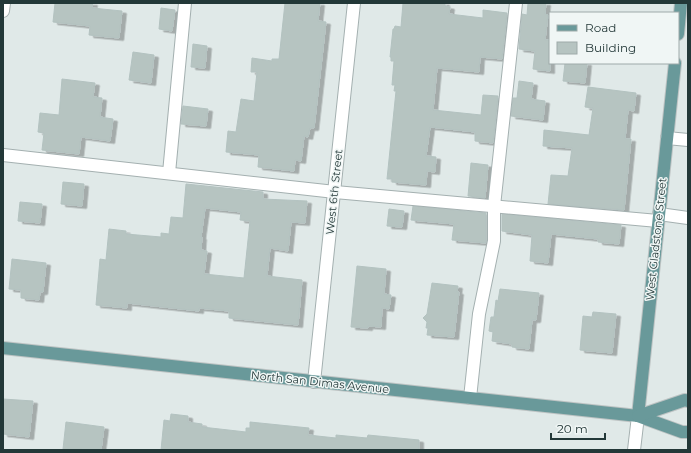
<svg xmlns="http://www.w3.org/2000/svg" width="691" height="453" viewBox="0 0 691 453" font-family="Montserrat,sans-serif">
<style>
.building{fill:#b6c4c1;stroke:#b3c2c0;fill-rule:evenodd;filter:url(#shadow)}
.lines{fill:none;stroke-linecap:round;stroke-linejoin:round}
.minor-casing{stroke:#a4b0b0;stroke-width:14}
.major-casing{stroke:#bdc3c3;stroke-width:14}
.minor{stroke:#fff;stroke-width:12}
.major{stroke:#69999a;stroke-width:12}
.labels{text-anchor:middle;stroke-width:3;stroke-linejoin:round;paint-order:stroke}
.street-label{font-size:11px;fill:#233838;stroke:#f0f6f5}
</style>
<defs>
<filter id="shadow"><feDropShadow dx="4.5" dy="2.5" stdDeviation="0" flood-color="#0004"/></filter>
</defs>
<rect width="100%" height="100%" fill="#e0e9e8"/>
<g class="building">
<path d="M55,3H93L92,8L122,11L119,38L89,35L90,26L53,22Z"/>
<path d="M285,3H320L318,21L326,22L314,128H310L308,137L304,136L301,161L295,160L294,171L258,167L259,155L226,152L228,131L236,132L241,99L254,101L257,72H251L252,58L272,61V59H279Z"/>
<path d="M403,3H445V6L450,7L449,14L483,18V10L507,13L502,59L480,57L479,72L437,68L433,110L481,115L483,95L498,96L493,143L475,141V132L430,127L426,156L436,157L435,172L427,171L426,185L392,182V179H387L396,91H394L395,85H392L394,61H391V57H390L393,29H394L395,26L401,27Z"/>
<path d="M528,3H546L545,14L548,15L545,40H550V71L533,69L535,51L519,49L522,14L527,15Z"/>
<path d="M161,8L175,10L172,31L159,29Z"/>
<path d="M193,44L207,46L205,68L191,67Z"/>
<path d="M133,52L154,55L151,83L129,80Z"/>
<path d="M565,63H587L585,83L563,81Z"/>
<path d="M62,79L95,83L93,97L102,98L100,117L113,119L110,141L81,137L79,154L42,150L44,133L38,132L40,113L59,115Z"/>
<path d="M519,81L533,83L531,99L545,101L543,120L511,116L513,98H517Z"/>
<path d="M588,87L636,93L634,111L628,110L625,139H631L624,210L548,204L551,175L568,176L572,148L543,146L544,130L589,135L593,108L585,107Z"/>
<path d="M183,106L208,109L206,126L181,124Z"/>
<path d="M471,163L488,165L485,198L468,196Z"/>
<path d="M63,182L84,184L82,206L61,204Z"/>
<path d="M186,184L263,192V199L307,201L305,223L291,222L288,251L270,248L267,276L302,280L298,325L229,318V311L199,308V311L127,303V308L96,305L100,259L106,260L109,229L126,231V234L161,237V233L169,234L171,217L183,218ZM205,208L241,212L240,220L250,221L244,278L204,274L207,251L201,250L202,237H201Z"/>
<path d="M20,202L42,204L40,223L18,221Z"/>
<path d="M413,206L486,213V243L452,240L454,224L411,220Z"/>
<path d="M389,209L404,211L402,227L387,226Z"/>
<path d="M502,214L621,225L619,244L598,242V239L551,234L548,263L530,261L532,235L502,231Z"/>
<path d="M12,259L46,263L43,292H40L39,300L21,298V290L9,289Z"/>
<path d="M357,266L386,269L384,294L391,295L389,309L382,308L381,327L368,326V328L351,327Z"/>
<path d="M432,283L458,286L457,292H459L454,337L427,335L428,328H426L427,322L423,318L427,314Z"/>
<path d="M500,289L539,293L536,320H532L529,349L512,347V344L492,341L493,332L489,331L491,317H494L496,300L498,301Z"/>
<path d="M593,312L616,314L612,353L580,350L583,316L592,317Z"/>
<path d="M3,399L33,401L29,437L3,434Z"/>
<path d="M171,414L188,416V422L202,424V427L246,432V428H250V422L309,428L308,435L336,438V435L367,438L368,435L419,440V450H161L164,420L170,421Z"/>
<path d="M66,422L104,427L101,450L63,449Z"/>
</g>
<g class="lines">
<defs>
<g id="minor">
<path d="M3,11L4,3"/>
<path d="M667,138L688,140"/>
<path d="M3,155L335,192L658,221"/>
<path d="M169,173L185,3"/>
<path d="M659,214L688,218"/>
<path d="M314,382L354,3"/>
<path d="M470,398L479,314L494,241V206L516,3"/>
<path d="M634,450L638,416"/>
</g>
<g id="major">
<path d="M678,34L681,3"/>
<path d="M3,348L638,416L682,432H688"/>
<path d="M638,416L675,63"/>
<path d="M638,416L685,400L688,401"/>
</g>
</defs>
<use href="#minor" class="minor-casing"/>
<use href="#major" class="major-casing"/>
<use href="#minor" class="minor"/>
<use href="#major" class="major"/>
</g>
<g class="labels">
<g class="street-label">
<text transform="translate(334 192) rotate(-84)" y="4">West 6th Street</text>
<text transform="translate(656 239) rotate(-84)" y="4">West Gladstone Street</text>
<text transform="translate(320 382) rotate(6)" y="4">North San Dimas Avenue</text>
</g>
</g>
<rect width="691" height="453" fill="none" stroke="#233838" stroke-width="8"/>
<rect x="549" y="12" width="130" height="52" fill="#f0f6f5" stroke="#9eaaa9"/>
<rect x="557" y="25" width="20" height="6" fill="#69999a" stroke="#9eaaa9"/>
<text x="585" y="32" font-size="12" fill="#233838">Road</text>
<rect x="557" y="42" width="20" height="12" fill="#b6c4c1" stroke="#9eaaa9"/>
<text x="585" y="52" font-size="12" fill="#233838">Building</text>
<path d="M551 433v6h54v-6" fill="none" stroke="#233838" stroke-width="2"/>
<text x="557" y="433" font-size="12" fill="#233838" stroke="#f0f6f5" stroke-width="3" paint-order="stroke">20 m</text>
</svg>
